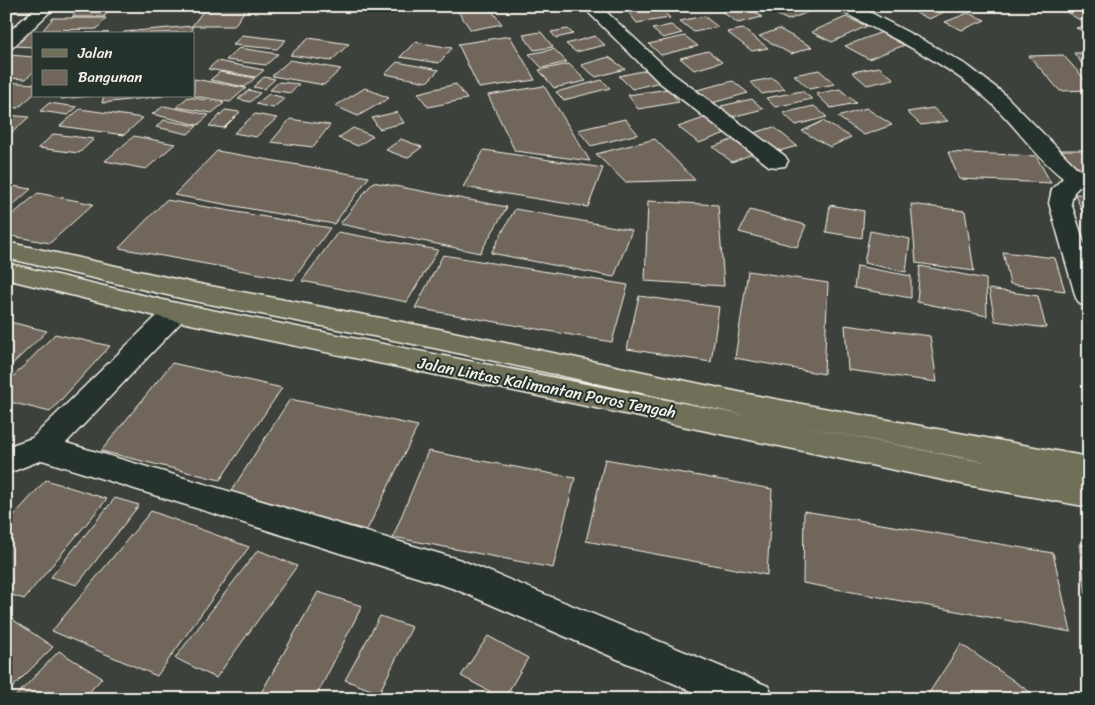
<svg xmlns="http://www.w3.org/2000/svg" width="1095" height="705" viewBox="0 0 1095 705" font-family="Sriracha,sans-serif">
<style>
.building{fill:#71665b;stroke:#f4f1e8}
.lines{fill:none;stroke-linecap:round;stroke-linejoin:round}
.minor-casing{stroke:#f4f1e8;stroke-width:3}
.major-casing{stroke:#f4f1e8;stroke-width:3}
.minor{fill:#26332d;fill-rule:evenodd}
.major{fill:#706f59;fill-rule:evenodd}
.labels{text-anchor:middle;stroke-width:4;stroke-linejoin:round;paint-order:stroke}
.street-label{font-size:16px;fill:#f4f1e8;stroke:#26332d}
</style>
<rect width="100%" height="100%" fill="#3c423b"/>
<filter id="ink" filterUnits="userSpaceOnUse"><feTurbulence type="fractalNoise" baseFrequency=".02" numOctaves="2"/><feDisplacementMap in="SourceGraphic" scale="10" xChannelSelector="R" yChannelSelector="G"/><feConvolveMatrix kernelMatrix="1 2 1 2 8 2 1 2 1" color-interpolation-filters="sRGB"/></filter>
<g filter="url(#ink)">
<g class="building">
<path d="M8,6H39L34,11H6Z"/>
<path d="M207,6H248L234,26H192Z"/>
<path d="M454,6H488L502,24L471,30Z"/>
<path d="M611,6H640V7L618,12Z"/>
<path d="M718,6H746L762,17L738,23L715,7Z"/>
<path d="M777,6H824L788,20L767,10Z"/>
<path d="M931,6H949L953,8L929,19L916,13Z"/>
<path d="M1081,6H1089V18L1080,20L1063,10Z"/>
<path d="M662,9L670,18L637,23L629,13Z"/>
<path d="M109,10L104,17H72L77,11Z"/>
<path d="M968,13L985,20L962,30L945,22Z"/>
<path d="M704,16L718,27L694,32L680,21Z"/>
<path d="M846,17L867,26L832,42L811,32Z"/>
<path d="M53,18H106L97,29L43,30Z"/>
<path d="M671,25L682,33L663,38L652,29Z"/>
<path d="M1089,25V34L1076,28Z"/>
<path d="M192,26V32L123,34L124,32Z"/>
<path d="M568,29L573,34L556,38L551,32Z"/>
<path d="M743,29L768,48L752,51L727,32Z"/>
<path d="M779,29L812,47L791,54L759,36Z"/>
<path d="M27,32L109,33L34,34V47L13,46Z"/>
<path d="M541,32L553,47L534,50L523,35Z"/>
<path d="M882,32L907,44L869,59L845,46Z"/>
<path d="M242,35L286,40L277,49L233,45Z"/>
<path d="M510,36L535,80L479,88L458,44Z"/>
<path d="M595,36L605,45L576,52L566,44Z"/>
<path d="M685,36L698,46L661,55L649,44Z"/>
<path d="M309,38L349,44L331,61L290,55Z"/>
<path d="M415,42L452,48L439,63L400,57Z"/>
<path d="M239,48L278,54L266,65L226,60Z"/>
<path d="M554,49L567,62L542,68L529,54Z"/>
<path d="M708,51L722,62L694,70L680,58Z"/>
<path d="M1074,53H1089V73Z"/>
<path d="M9,55L34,57V71L26,79L6,78V58Z"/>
<path d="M1063,55L1089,84V90L1060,91L1029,56Z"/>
<path d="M609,57L625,69L596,77L581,65Z"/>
<path d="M290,60L341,69L324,85L272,76Z"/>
<path d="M217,61L264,70L256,77L208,69Z"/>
<path d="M397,62L439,70L427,82L385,74Z"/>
<path d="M569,64L586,81L554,88L539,70Z"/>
<path d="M879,67L894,79L867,85L852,72Z"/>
<path d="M647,70L660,82L632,89L619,76Z"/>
<path d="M819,70L835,84L809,89L794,75Z"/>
<path d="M220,72L255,78L245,87L210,80Z"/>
<path d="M264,77L275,79L264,89L253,87Z"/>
<path d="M773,78L785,89L762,94L751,82Z"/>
<path d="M194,79L246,88L230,102L194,96Z"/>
<path d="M602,80L610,88L564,100L556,92Z"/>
<path d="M733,81L748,93L712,103L697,90Z"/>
<path d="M6,82L34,84V94L18,108L6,107Z"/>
<path d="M279,82L299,84L291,93L270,90Z"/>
<path d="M456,84L467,99L428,107L418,93Z"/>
<path d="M544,86L590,161L515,151L488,95Z"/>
<path d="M365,88L389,98L358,116L335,106Z"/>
<path d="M668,89L679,102L638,109L628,95Z"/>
<path d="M840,89L856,103L831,108L816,94Z"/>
<path d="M249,90L260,93L250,102L238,99Z"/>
<path d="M802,91L812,99L775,107L766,98Z"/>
<path d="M269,94L285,98L273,108L256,104Z"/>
<path d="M62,96H91L61,99Z"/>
<path d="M104,96H163L102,103Z"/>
<path d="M188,97L224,103L212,113L176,107Z"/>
<path d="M752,99L763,109L732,117L721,106Z"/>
<path d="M49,103L77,107L68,115L40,111Z"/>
<path d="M164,106L209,115L198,125L152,114Z"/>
<path d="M814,106L827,117L796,125L783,113Z"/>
<path d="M866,108L892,125L864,135L838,117Z"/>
<path d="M933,108L948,121L921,125L907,112Z"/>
<path d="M80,109L143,118L124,135L60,126Z"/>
<path d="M225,110L240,112L224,128L209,126Z"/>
<path d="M397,112L404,123L379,129L372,118Z"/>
<path d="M255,114L277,118L256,137L234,133Z"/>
<path d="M6,115L29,117L7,137Z"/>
<path d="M710,116L731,131L699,143L678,127Z"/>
<path d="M290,119L330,125L313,147L271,142Z"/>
<path d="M625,119L638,134L591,146L578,130Z"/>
<path d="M164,120L197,126L188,134L156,127Z"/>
<path d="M823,121L851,137L830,147L802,131Z"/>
<path d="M774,127L797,146L776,152L753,133Z"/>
<path d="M353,128L373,136L358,146L338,138Z"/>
<path d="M54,134L94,139L79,153L38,148Z"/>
<path d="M134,136L175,144L146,169L105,161Z"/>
<path d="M742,136L762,150L732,162L713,147Z"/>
<path d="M401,139L422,147L407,158L386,150Z"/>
<path d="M655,139L695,180L625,182L596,154Z"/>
<path d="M484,150L603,168L588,207L463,187Z"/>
<path d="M1061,150H1088L1089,170H1075Z"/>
<path d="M217,151L369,177L334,224L174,195Z"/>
<path d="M948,152L1036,156L1051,183L959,179Z"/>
<path d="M373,182L507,207L480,253L340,224Z"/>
<path d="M6,185L31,189L6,211Z"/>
<path d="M38,193L93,204L50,243L6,235V220Z"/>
<path d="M1075,194L1089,195V228Z"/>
<path d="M166,200L330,228L293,280L119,248Z"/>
<path d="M648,201L718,205L724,286L645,281Z"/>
<path d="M911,204L965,211L974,271L916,263Z"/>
<path d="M830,205L864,211L862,238L826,232Z"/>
<path d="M515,209L632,230L614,277L491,253Z"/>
<path d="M750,210L806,225L797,247L739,232Z"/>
<path d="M870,231L910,239L906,272L864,263Z"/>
<path d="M338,232L438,250L407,302L302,281Z"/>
<path d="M1003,252L1055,258L1065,291L1010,284Z"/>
<path d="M443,255L628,285L612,342L415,308Z"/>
<path d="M857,266L911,276V298L854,288Z"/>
<path d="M920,266L986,279L987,316L917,302Z"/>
<path d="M748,271L828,283L824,374L735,358Z"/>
<path d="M989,289L1038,296L1046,328L995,321Z"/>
<path d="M639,296L719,307L711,362L627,349Z"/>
<path d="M6,321L47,331L6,370Z"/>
<path d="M845,325L930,336L937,382L848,370Z"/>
<path d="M55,334L110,346L50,412L6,401V384Z"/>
<path d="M172,363L282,388L220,480L101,451Z"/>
<path d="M290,399L418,426L367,530L228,496Z"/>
<path d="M428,451L575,478L553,568L393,537Z"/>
<path d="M605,459L772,489L767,575L586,541Z"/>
<path d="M46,480L107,499L24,599L6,593V524Z"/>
<path d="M115,498L139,505L77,585L51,577Z"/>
<path d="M151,511L249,547L157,676L52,631Z"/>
<path d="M804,511L1053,553L1071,632L803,583Z"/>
<path d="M1079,544L1089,546V615Z"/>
<path d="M258,550L297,566L216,678L175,658Z"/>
<path d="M318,592L362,606L315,699H277L261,693Z"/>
<path d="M6,615L53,647L6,694Z"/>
<path d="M380,616L412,627L379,693L345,680Z"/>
<path d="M488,636L528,658L504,699L461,676Z"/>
<path d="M961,644L1040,699H925Z"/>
<path d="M59,651L102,678L83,699H13Z"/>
<path d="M660,692L671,699H656Z"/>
</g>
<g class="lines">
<defs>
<g id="minor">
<path d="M38,6H56L12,48L6,49V34Z"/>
<path d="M582,6H600L673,74L785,156L788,161L785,166L777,167L769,166L659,82Z"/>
<path d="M837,6H858L930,44L968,66L1003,93L1076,167L1084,173L1089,172V186L1079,187L1074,192L1071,203L1089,257V307L1080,304L1076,298L1049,203L1052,189L1063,178C1035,156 1015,125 989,101C945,61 890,37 839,10Z"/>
<path d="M176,303L185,306L189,312L185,318L66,443L461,560L768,686L774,699H710L455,589L42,460L6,474V447L32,438L167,306Z"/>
</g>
<path id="major" d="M6,242L189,282L439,329L753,395L1089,457V507L967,485L176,321L6,279V263L176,303L748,416L439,349L189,300L6,258ZM791,424L990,463L967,459Z"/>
</defs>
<use href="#minor" class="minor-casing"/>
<use href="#major" class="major-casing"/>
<use href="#minor" class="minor"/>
<use href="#major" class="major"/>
</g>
</g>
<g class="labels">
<g class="street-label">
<text transform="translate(547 387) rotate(11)" y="6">Jalan Lintas Kalimantan Poros Tengah</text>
</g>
</g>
<rect width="1095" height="705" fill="none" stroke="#26332d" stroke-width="25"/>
<rect x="12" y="12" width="1070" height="680" fill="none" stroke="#f4f1e8" stroke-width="2" filter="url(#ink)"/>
<rect x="32" y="32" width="162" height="65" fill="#26332d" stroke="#787f78"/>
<rect x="42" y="49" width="25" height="8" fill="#706f59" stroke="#787f78"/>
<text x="78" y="58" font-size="15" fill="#f4f1e8">Jalan</text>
<rect x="42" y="70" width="25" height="15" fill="#71665b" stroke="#787f78"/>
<text x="78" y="82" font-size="15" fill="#f4f1e8">Bangunan</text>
</svg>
